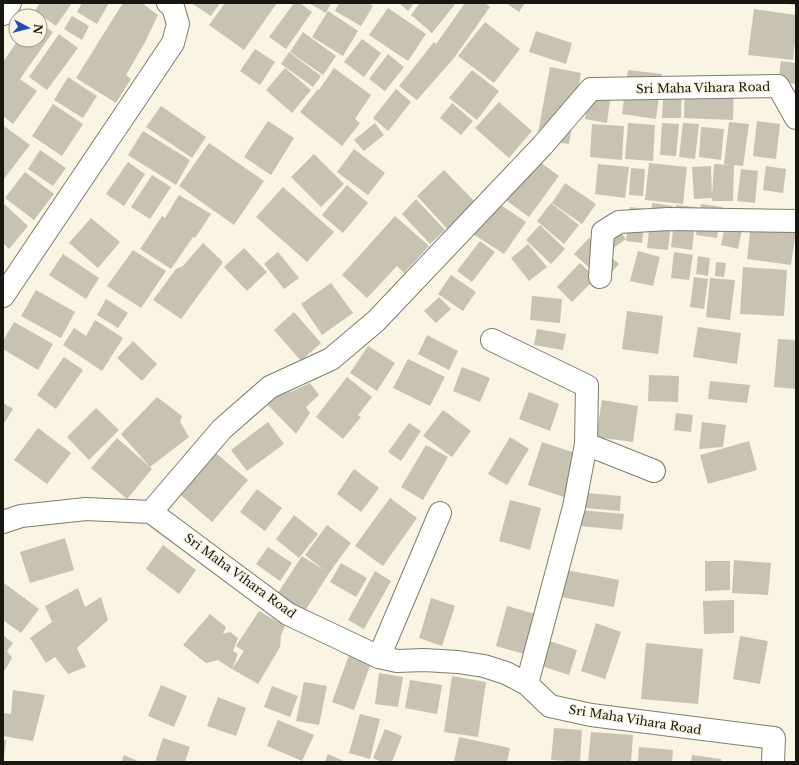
<svg xmlns="http://www.w3.org/2000/svg" width="799" height="765" viewBox="0 0 799 765" font-family="'Libre Baskerville',serif">
<style>
.building{fill:#c7c2b2}
.lines{fill:none;stroke-linecap:round;stroke-linejoin:round}
.minor-casing{stroke:#817d6d;stroke-width:24}
.minor{stroke:#fff;stroke-width:22}
.labels{text-anchor:middle;stroke-width:3;stroke-linejoin:round;paint-order:stroke}
.street-label{font-size:12px;fill:#181610;stroke:#f9f4e3}
</style>
<rect width="100%" height="100%" fill="#f9f4e3"/>
<g class="building">
<path d="M40,3H72L56,26L35,11Z"/>
<path d="M82,3H109L97,24L77,12Z"/>
<path d="M123,3H142L158,15L144,44L126,75L131,79L116,103L76,78Z"/>
<path d="M191,3H220L211,16Z"/>
<path d="M225,3H277L244,50L209,25Z"/>
<path d="M294,3H300L312,12L286,49L269,37Z"/>
<path d="M309,3H331L326,13Z"/>
<path d="M339,3H368L373,6L361,26L335,11Z"/>
<path d="M399,3H414L408,11Z"/>
<path d="M420,3H456L432,33L411,15Z"/>
<path d="M465,3H484L490,7L454,58L417,100L399,86L434,42L436,44Z"/>
<path d="M506,3H525L519,12Z"/>
<path d="M786,3H796V5L786,4Z"/>
<path d="M388,8L426,34L408,61L369,35Z"/>
<path d="M754,9L796,15V35L793,60L748,55Z"/>
<path d="M328,11L358,31L343,56L312,37Z"/>
<path d="M72,16L89,26L82,40L64,29Z"/>
<path d="M485,22L520,49L494,83L458,56Z"/>
<path d="M40,23L53,32L20,79L37,91L13,124L3,116V62L18,40H40Z"/>
<path d="M536,31L572,43L566,64L529,52Z"/>
<path d="M303,32L336,56L323,75L290,52Z"/>
<path d="M59,34L78,48L47,90L29,77Z"/>
<path d="M362,39L381,53L364,77L344,62Z"/>
<path d="M255,49L275,62L260,85L240,71Z"/>
<path d="M289,52L321,76L313,87L281,64Z"/>
<path d="M388,54L404,67L385,91L369,79Z"/>
<path d="M781,61L796,63V84L778,82Z"/>
<path d="M550,67L581,73L569,144L537,139Z"/>
<path d="M285,68L311,90L292,113L266,90Z"/>
<path d="M334,68L371,95L355,119L360,123L342,146L300,112L318,89L319,90Z"/>
<path d="M472,70L499,91L477,120L449,98Z"/>
<path d="M628,70L662,74L656,119L622,114Z"/>
<path d="M68,77L97,96L83,118L54,100Z"/>
<path d="M591,81L612,85L607,123L585,119Z"/>
<path d="M664,81L682,82L681,118H662Z"/>
<path d="M685,81L734,83L733,120L684,118Z"/>
<path d="M396,89L411,102L388,131L373,118Z"/>
<path d="M499,102L532,131L509,158L475,128Z"/>
<path d="M452,103L473,121L461,135L440,118Z"/>
<path d="M53,104L83,124L62,156L32,136Z"/>
<path d="M161,106L206,137L192,158L146,127Z"/>
<path d="M268,121L294,138L271,175L244,157Z"/>
<path d="M757,121L780,124L776,159L753,156Z"/>
<path d="M729,122L749,124L743,166L734,165L733,201H712V198L694,199L692,167L711,166L712,196L714,164L730,165L724,164Z"/>
<path d="M375,123L384,135L364,151L354,140Z"/>
<path d="M628,123L655,125L653,161L625,159Z"/>
<path d="M662,123L679,124L676,156L660,155Z"/>
<path d="M683,123L699,124L695,159L679,157Z"/>
<path d="M592,124L624,126L622,160L590,157Z"/>
<path d="M4,126L30,145L3,180V128Z"/>
<path d="M701,127L724,129L721,160L699,157Z"/>
<path d="M143,131L190,160L176,185L128,155Z"/>
<path d="M209,143L264,181L234,225L179,186Z"/>
<path d="M354,149L385,173L368,195L337,172Z"/>
<path d="M40,150L66,168L53,186L28,169Z"/>
<path d="M314,154L344,184L321,207L291,177Z"/>
<path d="M529,154L559,176L529,217L503,198Z"/>
<path d="M128,162L145,174L124,206L106,194Z"/>
<path d="M649,163L687,167L683,204L645,200Z"/>
<path d="M598,164L629,167L625,198L595,194Z"/>
<path d="M766,166L786,169L783,193L763,190Z"/>
<path d="M631,168L645,169L643,196L629,195Z"/>
<path d="M741,169L758,171L755,203L737,201Z"/>
<path d="M444,170L479,206L451,233L417,196Z"/>
<path d="M25,172L54,194L34,220L5,198Z"/>
<path d="M152,175L171,187L150,219L131,207Z"/>
<path d="M565,183L596,204L582,224L552,203Z"/>
<path d="M347,185L368,203L343,233L322,215Z"/>
<path d="M283,187L334,232L307,262L256,217Z"/>
<path d="M179,195L211,214L195,238L193,237L171,269L140,249L162,216L165,218Z"/>
<path d="M416,199L445,230L430,244L402,214Z"/>
<path d="M492,199L526,222L504,254L470,232Z"/>
<path d="M3,203L28,226L9,249L3,243Z"/>
<path d="M551,203L579,225L564,244L537,221Z"/>
<path d="M652,203L673,206L668,250L647,248Z"/>
<path d="M701,204L722,207L717,238L696,235Z"/>
<path d="M676,205L697,207L692,250L671,247Z"/>
<path d="M630,207L646,209L642,243L626,241Z"/>
<path d="M728,212L745,215L738,249L721,245Z"/>
<path d="M395,216L429,246L404,273L397,266L367,298L342,275Z"/>
<path d="M608,216L626,239L608,252L591,229Z"/>
<path d="M91,218L120,242L98,268L69,243Z"/>
<path d="M751,224L796,230L791,265L747,259Z"/>
<path d="M540,225L565,249L551,264L526,240Z"/>
<path d="M589,238L619,264L604,281L574,254Z"/>
<path d="M480,241L495,252L472,282L457,271Z"/>
<path d="M203,243L223,262L181,319L153,300L176,269L183,266Z"/>
<path d="M528,244L547,267L529,281L511,258Z"/>
<path d="M244,248L267,272L247,291L224,267Z"/>
<path d="M133,250L166,271L141,308L107,286Z"/>
<path d="M638,251L660,257L653,286L630,281Z"/>
<path d="M278,252L299,278L284,289L264,264Z"/>
<path d="M674,252L693,255L689,280L671,278Z"/>
<path d="M63,254L99,278L86,299L49,275Z"/>
<path d="M698,256L710,258L708,276L696,274Z"/>
<path d="M716,262L726,263L724,277L715,276Z"/>
<path d="M580,263L596,278L572,302L557,287Z"/>
<path d="M743,267L787,270L784,316L740,314Z"/>
<path d="M451,275L476,292L463,311L438,294Z"/>
<path d="M694,277L708,279L704,309L690,307Z"/>
<path d="M710,278L735,280L730,320L706,317Z"/>
<path d="M331,283L353,313L322,335L301,304Z"/>
<path d="M36,290L75,312L61,338L21,316Z"/>
<path d="M532,296L562,299L560,323L530,320Z"/>
<path d="M439,297L451,309L436,323L424,311Z"/>
<path d="M106,299L128,313L118,328L97,315Z"/>
<path d="M627,311L663,316L658,354L622,349Z"/>
<path d="M294,312L321,343L301,361L274,330Z"/>
<path d="M95,320L123,338L102,371L63,345L74,328L86,336Z"/>
<path d="M14,322L53,344L38,370L3,349V341Z"/>
<path d="M698,327L741,333L737,364L693,357Z"/>
<path d="M537,329L566,334L563,350L534,345Z"/>
<path d="M427,335L458,351L449,370L418,354Z"/>
<path d="M778,339L796,340V389L774,387Z"/>
<path d="M133,341L157,364L142,381L117,358Z"/>
<path d="M368,346L395,363L377,391L350,373Z"/>
<path d="M64,357L83,370L56,409L37,395Z"/>
<path d="M408,359L445,377L430,406L393,388Z"/>
<path d="M462,367L490,378L480,402L453,391Z"/>
<path d="M649,375L679,376L678,402L648,401Z"/>
<path d="M347,377L372,397L358,415L361,417L343,439L316,417Z"/>
<path d="M710,381L750,385L747,403L708,399Z"/>
<path d="M310,383L319,395L306,407L310,413L296,434L263,400L293,391Z"/>
<path d="M529,392L559,404L550,431L519,419Z"/>
<path d="M157,397L182,416L180,422L189,437L150,467L152,469L127,499L91,468L117,438L150,467L121,434Z"/>
<path d="M602,400L638,406L633,442L596,437Z"/>
<path d="M3,403L13,409L3,425Z"/>
<path d="M96,408L119,430L89,460L67,437Z"/>
<path d="M443,410L471,431L452,457L423,436Z"/>
<path d="M676,413L693,415L691,432L674,430Z"/>
<path d="M268,422L284,444L247,471L231,450Z"/>
<path d="M702,422L726,425L723,447L699,449Z"/>
<path d="M409,423L421,431L401,461L388,452Z"/>
<path d="M38,428L71,453L47,484L14,460Z"/>
<path d="M510,437L529,449L507,485L488,474Z"/>
<path d="M749,441L757,470L708,484L700,455Z"/>
<path d="M542,442L581,455L567,498L528,485Z"/>
<path d="M426,445L448,457L423,500L401,487Z"/>
<path d="M211,449L248,480L212,522L176,491Z"/>
<path d="M354,469L379,488L361,512L337,494Z"/>
<path d="M257,489L282,508L265,531L240,512Z"/>
<path d="M587,493L621,496L620,511L585,508Z"/>
<path d="M390,498L417,518L383,566L355,546Z"/>
<path d="M510,500L541,508L530,550L499,541Z"/>
<path d="M580,510L624,514L622,530L579,526Z"/>
<path d="M294,515L318,534L299,558L276,539Z"/>
<path d="M327,525L351,543L329,573L305,611L278,593L302,556L324,570L305,555Z"/>
<path d="M65,538L74,570L30,583L20,552Z"/>
<path d="M163,545L196,570L179,594L146,569Z"/>
<path d="M268,547L292,563L280,581L256,564Z"/>
<path d="M734,560L771,563L768,595L732,593Z"/>
<path d="M705,561H730V590L705,591Z"/>
<path d="M341,563L367,578L356,597L330,582Z"/>
<path d="M566,570L619,580L614,607L561,597Z"/>
<path d="M375,571L391,581L364,629L348,620Z"/>
<path d="M4,583L39,609L21,633L3,620V585Z"/>
<path d="M78,588L85,607L101,597L108,620L77,648L86,667L68,674L55,657L46,663L30,638L52,622L45,606Z"/>
<path d="M431,598L455,606L442,646L419,638Z"/>
<path d="M734,600V633L704,634L703,601Z"/>
<path d="M507,606L539,615L528,655L496,646Z"/>
<path d="M259,611L285,626L281,635L280,647L258,684L232,669L244,651L236,646Z"/>
<path d="M210,614L226,627L223,634L230,632L238,638L233,651L238,654L232,669L218,660L206,663L183,645Z"/>
<path d="M596,623L621,632L605,679L581,671Z"/>
<path d="M3,635L13,643L7,651L12,658L3,673Z"/>
<path d="M740,636L768,641L760,684L733,679Z"/>
<path d="M543,639L577,650L569,675L535,664Z"/>
<path d="M646,643L703,649L698,704L641,699Z"/>
<path d="M349,655L371,663L354,710L332,702Z"/>
<path d="M379,673L403,677L398,707L375,704Z"/>
<path d="M452,676L486,682L478,737L444,732Z"/>
<path d="M410,680L442,685L437,714L405,708Z"/>
<path d="M304,682L327,686L319,725L296,721Z"/>
<path d="M161,685L187,696L174,727L148,716Z"/>
<path d="M272,686L298,696L290,717L264,707Z"/>
<path d="M13,690L45,695L33,741L3,736V713L11,714Z"/>
<path d="M218,697L246,708L236,736L207,726Z"/>
<path d="M360,714L380,719L370,759L349,753Z"/>
<path d="M278,720L314,735L302,761L267,746Z"/>
<path d="M554,728L582,730L580,762L551,760Z"/>
<path d="M385,729L402,736L392,762H382L373,758Z"/>
<path d="M591,732L633,735L631,762H588Z"/>
<path d="M459,737L510,748L507,762H454Z"/>
<path d="M163,738L190,747L185,762H155Z"/>
<path d="M3,740H6L4,757L3,756Z"/>
<path d="M639,747L673,750L672,762H638Z"/>
<path d="M328,754L346,762H325Z"/>
<path d="M124,755L140,762H121Z"/>
<path d="M692,755L721,759V762H691Z"/>
</g>
<g class="lines">
<defs>
<g id="minor">
<path d="M3,14L10,3"/>
<path d="M600,277L603,232L619,222L668,219L796,221"/>
<path d="M3,296L173,43L178,24L173,7L168,3"/>
<path d="M492,340L587,386L586,444L574,507L527,684"/>
<path d="M586,444L654,471"/>
<path d="M151,512L222,429L270,387L331,359L376,321L542,146L591,89L778,86L796,118"/>
<path d="M3,522L21,516L86,509L151,512L288,614L379,657L397,661L424,660L458,662L484,666L506,673L527,684L550,706L591,715L774,738L773,762"/>
<path d="M379,657L440,513"/>
</g>
</defs>
<use href="#minor" class="minor-casing"/>
<use href="#minor" class="minor"/>
</g>
<g class="labels">
<g class="street-label">
<text transform="translate(703 88) rotate(-1)" y="4">Sri Maha Vihara Road</text>
<text transform="translate(240 576) rotate(36)" y="4">Sri Maha Vihara Road</text>
<text transform="translate(635 720) rotate(9)" y="4">Sri Maha Vihara Road</text>
</g>
</g>
<rect width="799" height="765" fill="none" stroke="#181610" stroke-width="8"/>
<g transform="translate(28 28) rotate(97)"><circle r="19" fill="#f9f4e3" stroke="#9f9b8f"/>
<path d="M0-3L7 15L0 10L-7 15Z" fill="#204dba"/>
<text y="-6" font-size="11" font-weight="bold" text-anchor="middle" fill="#181610">N</text>
</g>
</svg>
